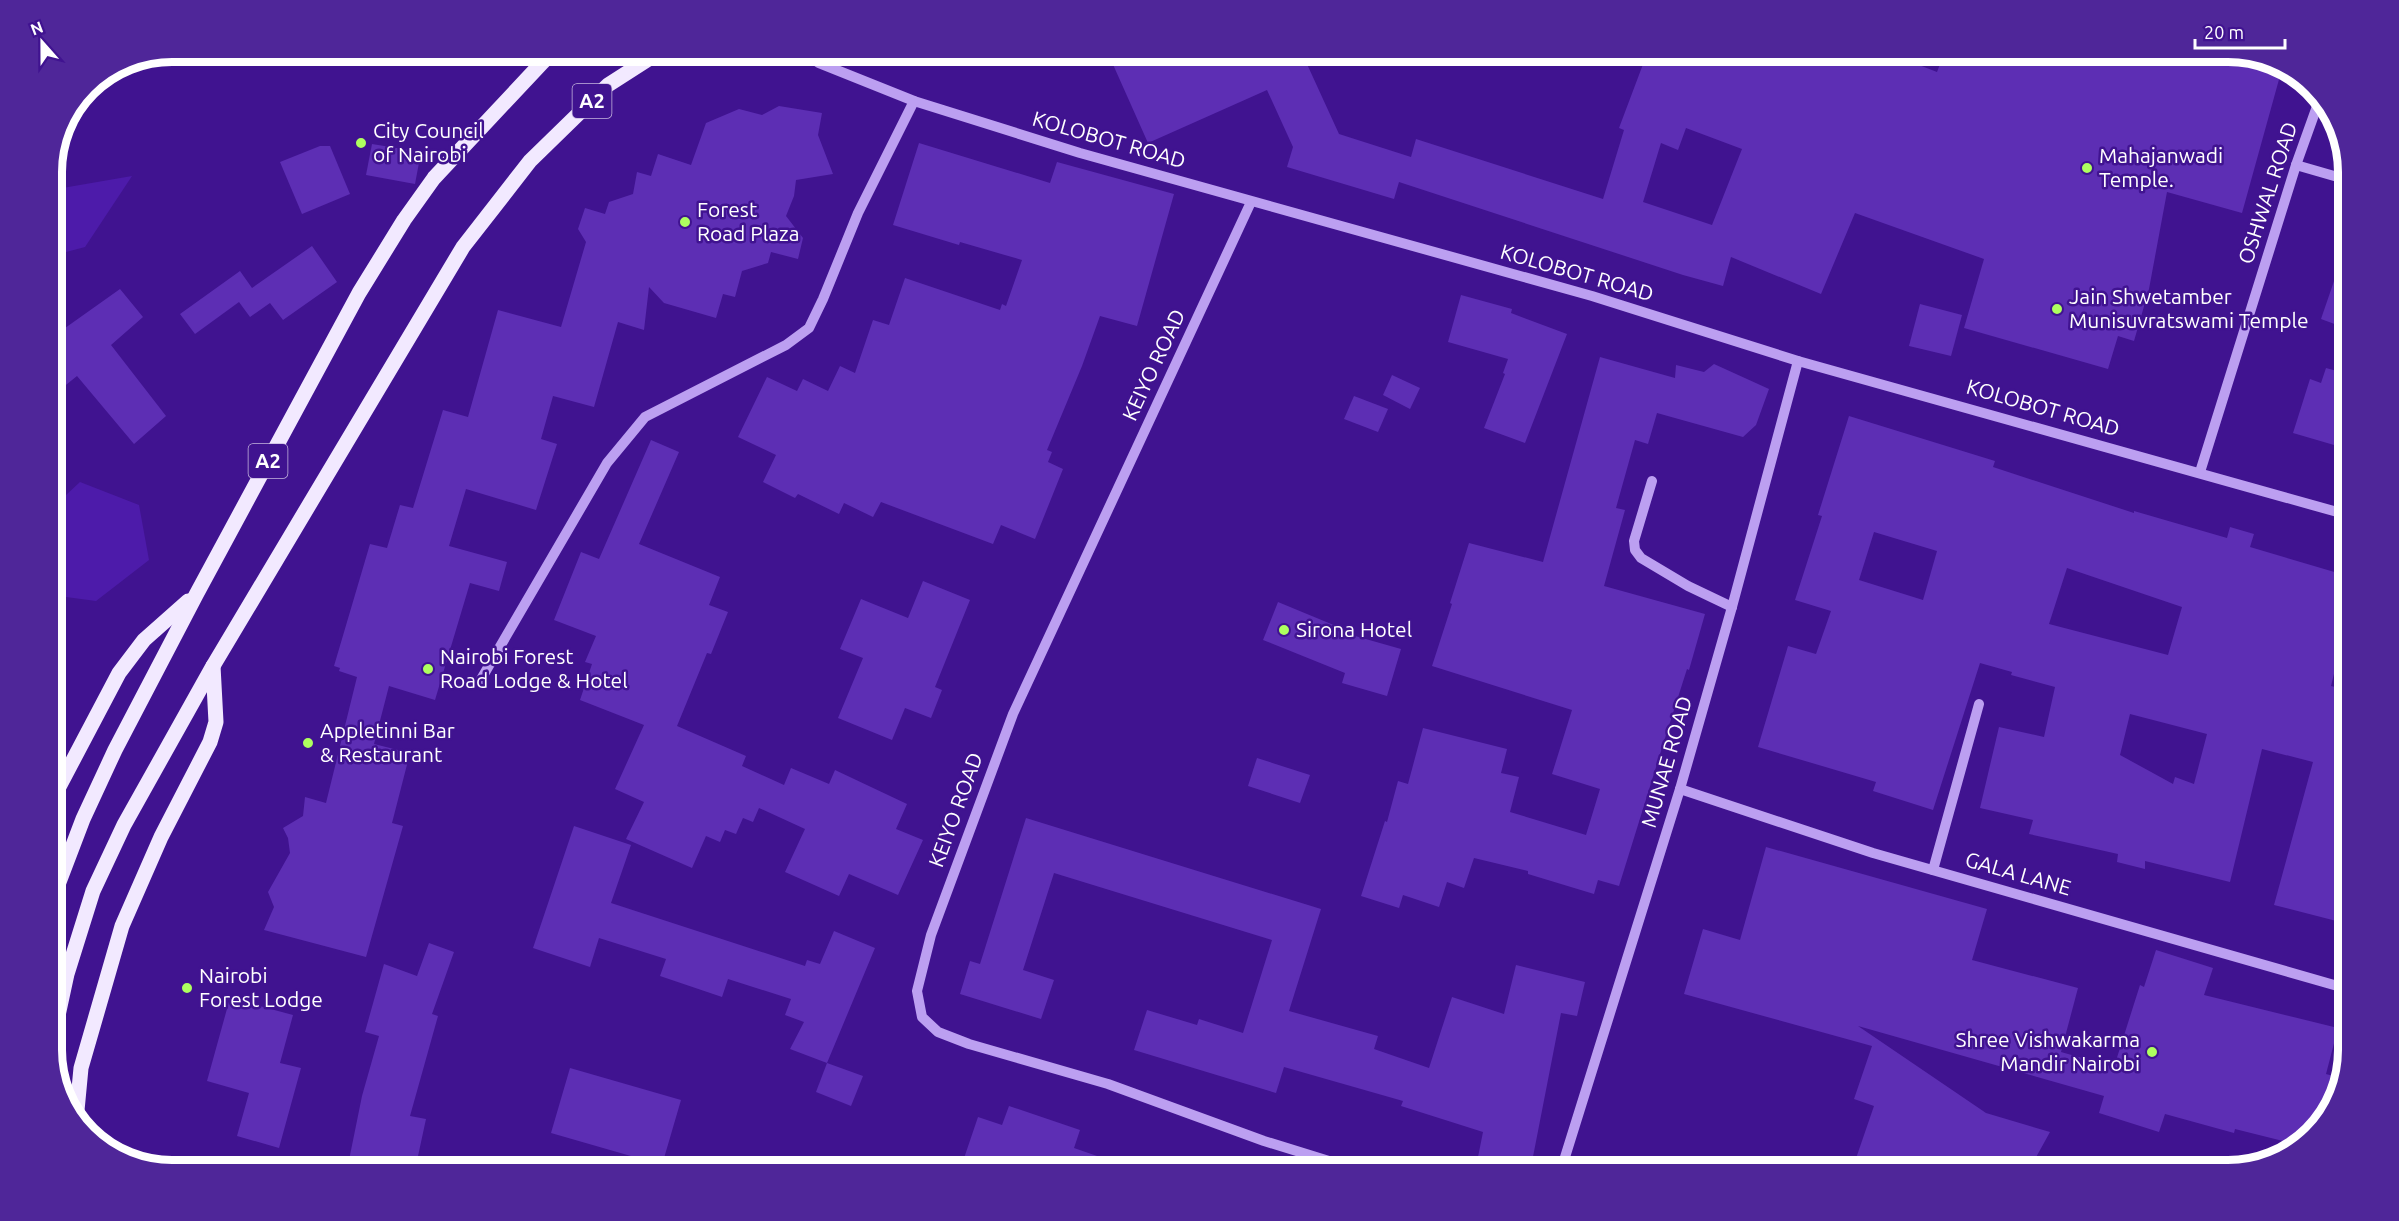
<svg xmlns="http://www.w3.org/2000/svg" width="2399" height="1221" viewBox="0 0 2399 1221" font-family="Ubuntu,sans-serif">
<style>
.green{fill:#4d1baa}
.building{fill:#5d2eb4;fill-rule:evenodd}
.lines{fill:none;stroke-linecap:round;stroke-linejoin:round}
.minor{stroke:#bc9ff1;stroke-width:10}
.major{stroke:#f2e9ff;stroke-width:15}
.poi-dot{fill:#aeff5f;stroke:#401390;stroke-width:2}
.labels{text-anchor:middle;stroke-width:5;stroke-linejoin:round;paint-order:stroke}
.shield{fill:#401390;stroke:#c6b8de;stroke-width:1.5}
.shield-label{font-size:20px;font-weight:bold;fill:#fff}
.poi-label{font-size:21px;fill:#fff;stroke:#401390;text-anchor:start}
.street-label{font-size:21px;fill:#fff;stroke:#401390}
.rim{fill:none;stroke:#fff;stroke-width:8}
</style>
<rect width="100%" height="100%" fill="#401390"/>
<g class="green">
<path d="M132,176L85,247L51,256V190Z"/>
<path d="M80,482L139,505L149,560L96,601L51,595V509Z"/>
</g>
<g class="building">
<path d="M1107,51H1301L1339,134L1411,157L1416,139L1603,199L1624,130L1619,128L1648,51H1883L1937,72L1945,51H2228L2283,65L2242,213L2167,192L2149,289L2134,341L2118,336L2108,369L1964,328L1984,259L1855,213L1821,294L1731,257L1723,286L1683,275L1399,182L1394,199L1287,167L1293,147L1267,90L1148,143ZM1686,128L1742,149L1712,225L1643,202L1661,143L1678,150Z"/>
<path d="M779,106L822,113L818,135L833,174L796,180L794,196L786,216L803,238L798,259L771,252L768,263L742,271L735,297L723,294L716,318L664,303L649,287L644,330L618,322L594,407L553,396L541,439L557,444L536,510L466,489L449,546L507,562L499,591L470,583L435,700L389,686L374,744L410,753L392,823L403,826L366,957L264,930L274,907L268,892L290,853L288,838L283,828L303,816L305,797L326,803L357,677L339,671L340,668L334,666L370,544L387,548L400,505L413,508L443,410L468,417L498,310L561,327L586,242L578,229L585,208L605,214L609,202L633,194L637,172L651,176L658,154L691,165L706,123L739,109L762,115Z"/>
<path d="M919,143L1050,183L1057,162L1174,194L1137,326L1100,316L1082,366L1047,450L1052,452L1048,462L1063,469L1035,539L1001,525L993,544L881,502L873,517L844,503L839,514L798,494L795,498L763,482L776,455L738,437L767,377L797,391L803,379L828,391L840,366L855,373L873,320L889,325L905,278L1000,310L1002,304L1006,306L1022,260L960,242L959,245L893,225Z"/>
<path d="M372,144L421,152L415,184L366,175Z"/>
<path d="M320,146H330L350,194L302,214L280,162Z"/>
<path d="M312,246L337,282L283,320L270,303L250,317L239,302L195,334L180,314L240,271L252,288Z"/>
<path d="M2344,252L2348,253V329L2321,319Z"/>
<path d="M120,289L143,317L111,345L166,416L134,444L77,376L51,397V338Z"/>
<path d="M1461,295L1512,309L1511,313L1567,334L1525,443L1484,428L1505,374L1503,373L1508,359L1448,342Z"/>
<path d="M1920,304L1962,315L1951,356L1909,346Z"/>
<path d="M1600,357L1675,378L1676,365L1704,372L1714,364L1769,389L1756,425L1743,437L1657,413L1648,444L1635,440L1616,508L1625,510L1604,586L1705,614L1689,670L1687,669L1666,735L1619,886L1598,880L1594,894L1528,874V871L1474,858L1464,888L1447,882L1439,907L1403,895L1399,908L1361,896L1385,821L1387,822L1398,781L1408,784L1423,728L1507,749L1501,773L1519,777L1510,812L1586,835L1600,789L1552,774L1572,710L1432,666L1452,604L1450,603L1469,543L1543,562Z"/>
<path d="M2326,368L2348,374V397L2334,445L2293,433L2310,379L2321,383Z"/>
<path d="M1392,375L1420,388L1410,409L1383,395Z"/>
<path d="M1354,396L1388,409L1378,432L1344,419Z"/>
<path d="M1849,416L1995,461L1993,467L2134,513V511L2227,538L2230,527L2254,534L2250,547L2348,576V617L2331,686L2348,690V924L2274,905L2313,762L2262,749L2230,882L2145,861V869L2117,862L2118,854L2029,834L2033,820L1980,808L1999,727L2044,737L2055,687L2011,675L2012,672L1980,663L1933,810L1873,791L1876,782L1758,747L1788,646L1816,654L1831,611L1795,600L1822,516L1818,515ZM1874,532L1937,551L1923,600L1859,580ZM2067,568L2182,607L2168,655L2049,624ZM2130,714L2207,734L2194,784L2175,777L2173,784L2120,755Z"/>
<path d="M651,440L679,452L639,544L720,577L709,605L728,612L711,654L707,653L677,726L746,756L742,766L784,785L791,768L829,784L835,770L907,804L896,829L923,840L898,895L849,874L839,896L785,872L805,829L759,808L753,822L743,818L736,834L725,830L720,842L706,836L692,868L626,839L644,802L615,789L644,725L580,700L592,664L585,662L596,636L554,620L581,552L599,559Z"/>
<path d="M923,581L970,600L935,687L942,690L931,718L905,708L892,740L838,718L863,658L840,649L861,599L908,618Z"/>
<path d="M1278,602L1336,626L1334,630L1401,649L1387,696L1342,683L1345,673L1263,640Z"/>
<path d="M1257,758L1310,775L1300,803L1248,786Z"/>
<path d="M1026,818L1321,909L1289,1011L1378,1036L1374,1049L1429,1068L1452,997L1504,1014L1516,965L1585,982L1577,1016L1561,1013L1531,1167L1478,1157L1483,1132L1401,1106L1403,1101L1284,1067L1276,1093L1134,1050L1147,1010L1197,1025L1199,1019L1243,1033L1272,940L1054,873L1023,970L1054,980L1041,1019L960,994L970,961L980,964Z"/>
<path d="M574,826L631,845L611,903L805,966L807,960L820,964L834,931L875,948L827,1063L790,1049L804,1022L785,1015L791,999L728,979L722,997L660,976L666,959L599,938L590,967L533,948Z"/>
<path d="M1766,847L1987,909L1972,960L2078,988L2061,1052L2114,1067L2140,985L2144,987L2156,950L2213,968L2204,995L2338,1028L2326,1074L2341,1078L2336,1103L2322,1099L2315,1126L2299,1145L2235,1129L2234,1133L2165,1114L2159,1132L2099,1113L2104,1096L1858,1026L1986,1113L2050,1132L2029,1170H1852L1874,1106L1854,1099L1872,1046L1684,994L1703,929L1740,940Z"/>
<path d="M429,943L454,952L432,1014L438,1016L410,1116L426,1119L415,1170H347L362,1096L379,1036L365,1032L384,964L417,976Z"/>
<path d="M230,998L293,1015L280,1063L301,1068L279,1148L237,1136L249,1093L207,1081Z"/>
<path d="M827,1063L863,1076L851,1106L816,1092Z"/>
<path d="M570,1068L681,1100L662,1165L551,1133Z"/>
<path d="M1009,1106L1080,1130L1074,1148L1126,1166L1125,1170H960L978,1117L1002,1125Z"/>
</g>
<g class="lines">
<g class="minor">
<path d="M801,51L819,63L914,101L1080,153L1592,296L1798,361L2348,515"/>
<path d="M2296,165L2348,180"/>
<path d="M1251,202L1013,714L931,935L917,991L922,1017L938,1032L969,1044L1108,1084L1264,1141L1358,1170"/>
<path d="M2200,472L2296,165L2320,98"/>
<path d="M1652,481L1634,541L1635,550L1641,558L1688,586L1732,607"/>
<path d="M480,681L607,463L645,417L786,345L809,328L823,299L858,213L914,101"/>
<path d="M1680,789L1873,853L2348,989"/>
<path d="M1933,870L1979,704"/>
<path d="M1561,1170L1680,789L1732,607L1798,361"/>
</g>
<g class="major">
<path d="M51,802L119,673L144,640L188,601"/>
<path d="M51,903L83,819L115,750L196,595L359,293L404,220L434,178L553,51"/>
<path d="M51,1048L67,974L93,891L124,825L213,666L463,247L530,161L608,85L661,51"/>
<path d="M76,1121L81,1068L122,926L161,837L210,742L216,722L213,666"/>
</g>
</g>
<g class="poi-dot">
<circle cx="361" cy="143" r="6"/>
<circle cx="2087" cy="168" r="6"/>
<circle cx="685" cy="222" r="6"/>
<circle cx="2057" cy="309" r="6"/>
<circle cx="1284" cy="630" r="6"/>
<circle cx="428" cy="669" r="6"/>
<circle cx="308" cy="743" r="6"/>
<circle cx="187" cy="988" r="6"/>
<circle cx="2152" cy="1052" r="6"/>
</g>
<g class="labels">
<g class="shield">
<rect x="572.5" y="84" width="39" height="34" rx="4.5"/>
<rect x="248.5" y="444" width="39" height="34" rx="4.5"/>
</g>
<g class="shield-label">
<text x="592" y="108">A2</text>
<text x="268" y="468">A2</text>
</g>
<g class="poi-label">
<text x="373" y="138">City Council<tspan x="373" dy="24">of Nairobi</tspan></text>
<text x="2099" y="163">Mahajanwadi<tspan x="2099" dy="24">Temple.</tspan></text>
<text x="697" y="217">Forest<tspan x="697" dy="24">Road Plaza</tspan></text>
<text x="2069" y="304">Jain Shwetamber<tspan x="2069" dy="24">Munisuvratswami Temple</tspan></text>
<text x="1296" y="637">Sirona Hotel</text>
<text x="440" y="664">Nairobi Forest<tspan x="440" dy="24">Road Lodge &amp; Hotel</tspan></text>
<text x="320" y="738">Appletinni Bar<tspan x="320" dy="24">&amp; Restaurant</tspan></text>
<text x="199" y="983">Nairobi<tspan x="199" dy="24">Forest Lodge</tspan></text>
<text x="2140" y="1047" text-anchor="end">Shree Vishwakarma<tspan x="2140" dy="24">Mandir Nairobi</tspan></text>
</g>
<g class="street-label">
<text transform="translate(1109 140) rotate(16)" y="7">KOLOBOT ROAD</text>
<text transform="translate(2268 193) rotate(-72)" y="7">OSHWAL ROAD</text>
<text transform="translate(1577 273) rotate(16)" y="7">KOLOBOT ROAD</text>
<text transform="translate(1154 365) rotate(-65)" y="7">KEIYO ROAD</text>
<text transform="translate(2043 408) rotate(16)" y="7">KOLOBOT ROAD</text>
<text transform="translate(1667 762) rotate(-74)" y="7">MUNAE ROAD</text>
<text transform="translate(956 810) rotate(-70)" y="7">KEIYO ROAD</text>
<text transform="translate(2018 874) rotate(16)" y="7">GALA LANE</text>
</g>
</g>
<path d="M0 0H2399V1221H0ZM172 62H2228A110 110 0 0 1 2338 172V1050A110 110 0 0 1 2228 1160H172A110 110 0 0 1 62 1050V172A110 110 0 0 1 172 62Z" fill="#4f2699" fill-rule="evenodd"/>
<path class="rim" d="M172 62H2228A110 110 0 0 1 2338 172V1050A110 110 0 0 1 2228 1160H172A110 110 0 0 1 62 1050V172A110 110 0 0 1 172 62Z"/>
<g transform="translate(42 42) rotate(339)" stroke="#401390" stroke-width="4.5" paint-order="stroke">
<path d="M0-4.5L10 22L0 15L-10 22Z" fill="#ffffff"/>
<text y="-9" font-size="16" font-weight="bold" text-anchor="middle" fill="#ffffff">N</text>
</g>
<path d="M2195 39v9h90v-9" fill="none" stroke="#ffffff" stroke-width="3"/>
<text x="2204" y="39" font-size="18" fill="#ffffff" stroke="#401390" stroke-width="4.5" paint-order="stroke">20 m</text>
</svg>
